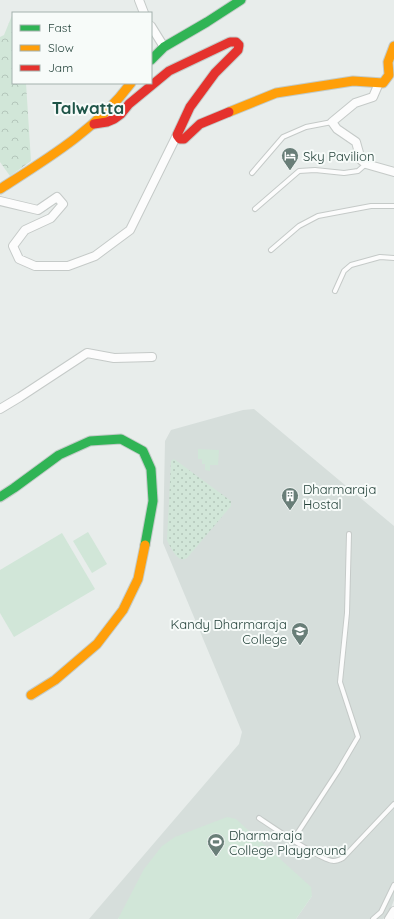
<svg xmlns="http://www.w3.org/2000/svg" width="394" height="919" viewBox="0 0 394 919" font-family="Quicksand,sans-serif">
<style>
.built{fill:#d6dedb}
.grass{fill:#d1e6d8}
.forest{fill:url(#forest-crowns)}
.park{fill:url(#park-dots)}
.lines{fill:none;stroke-linecap:round;stroke-linejoin:round}
.lane-casing{stroke:#c5cac8;stroke-width:6}
.street-casing{stroke:#c5cac8;stroke-width:10}
.fast-casing{stroke:#c3cbc8;stroke-width:11}
.slow-casing{stroke:#c3cbc8;stroke-width:11}
.jam-casing{stroke:#c3cbc8;stroke-width:11}
.lane{stroke:#fcfcfc;stroke-width:4}
.street{stroke:#fcfcfc;stroke-width:8}
.fast{stroke:#30b455;stroke-width:9}
.slow{stroke:#ff9f0a;stroke-width:9}
.jam{stroke:#e5322d;stroke-width:9}
.labels{text-anchor:middle;stroke-width:4;stroke-linejoin:round;paint-order:stroke}
.poi-label{font-size:13px;fill:#24423a;stroke:#f7fbf9;text-anchor:start}
.district-label{font-size:17px;font-weight:bold;fill:#1f5548;stroke:#f7fbf9}
</style>
<defs>
<pattern id="forest-crowns" width="20" height="18" patternUnits="userSpaceOnUse"><rect width="20" height="18" fill="#d1e6d8"/><path d="M2 6a3 3 0 1 1 6 0M12 15a3 3 0 1 1 6 0" fill="none" stroke="#b3c6ba"/></pattern>
<pattern id="park-dots" width="8" height="8" patternUnits="userSpaceOnUse"><rect width="8" height="8" fill="#d1e6d8"/><path d="M2 2h.1M6 6h.1" fill="none" stroke="#b3c6ba" stroke-width="1.8" stroke-linecap="round"/></pattern>
</defs>
<rect width="100%" height="100%" fill="#e8edeb"/>
<path class="built" d="M254,409L394,526V900L389,913L383,919H296L312,896L118,918V919H89L239,744L242,732L163,543L165,441L171,430L243,410Z"/>
<g class="grass">
<path d="M198,449L219,450L218,465H210V471L205,470V464H202V459H198Z"/>
<path d="M88,532L107,564L92,573L73,541Z"/>
<path d="M62,533L95,589L14,637L0,613V570Z"/>
<path d="M227,817L236,819L311,887L312,896L296,919H118L144,869L162,846L175,837Z"/>
</g>
<path class="forest" d="M13,13V83H26L31,161L10,176L0,162V37L4,35Z"/>
<path class="park" d="M174,459L231,501V506L187,558C185,559 183,560 181,559C176,558 169,545 167,540L171,461Z"/>
<g class="lines">
<defs>
<g id="lane">
<path d="M252,173L283,137L306,127L332,122"/>
<path d="M255,209L299,171L315,170L344,173L358,171L366,164"/>
<path d="M271,250L299,226L318,216L371,206H394"/>
<path d="M335,291L344,271L351,265L380,257L394,258"/>
<path d="M259,818C271,826 323,862 334,861C337,861 341,859 343,858L394,804"/>
<path d="M293,840L338,771L358,737L340,682L347,613L349,534"/>
<path d="M373,919L381,912L394,885"/>
</g>
<g id="street">
<path d="M139,0L144,13"/>
<path d="M151,26L164,47"/>
<path d="M379,83L373,97L355,103L332,122L337,129L356,142L361,160L366,164L394,172"/>
<path d="M0,201L38,210L57,197L63,204L51,218L25,230L13,246L19,259L35,266H68L95,256L130,230L177,135"/>
<path d="M0,409L20,397L87,353L114,358L152,357"/>
<path d="M389,919L394,911"/>
</g>
<g id="fast">
<path d="M151,60L164,47L207,22L241,0"/>
<path d="M0,497L14,488L59,455L90,441L121,439L143,451L151,469L153,501L145,545"/>
</g>
<g id="slow">
<path d="M229,112L276,93L353,81L383,83L389,75L388,62L394,46"/>
<path d="M0,189C47,159 97,129 131,83"/>
<path d="M31,695L55,680L97,644L123,610L138,579L145,545"/>
</g>
<path id="jam" d="M94,124L107,122L114,119L121,114L129,104L169,71L230,42H236L239,45L238,50L215,73L190,107L177,135L180,139H184L200,124L229,112"/>
</defs>
<use href="#lane" class="lane-casing"/>
<use href="#street" class="street-casing"/>
<use href="#fast" class="fast-casing"/>
<use href="#slow" class="slow-casing"/>
<use href="#jam" class="jam-casing"/>
<use href="#lane" class="lane"/>
<use href="#street" class="street"/>
<use href="#fast" class="fast"/>
<use href="#slow" class="slow"/>
<use href="#jam" class="jam"/>
</g>
<defs>
<symbol id="hotel-pin" viewBox="-11 -11 22 30"><path d="M0 17L-7.5 6A9.5 9.5 0 1 1 7.5 6Z" fill="#697e78" stroke="#f7fbf9"/><path d="M-6-4.5h1.5V1H6V5H4.5V3h-9V5H-6ZM-4 0a1.8 1.8 0 1 1 3.6 0ZM.5 0V-2.5h3Q6-2.5 6 0Z" fill="#fff"/></symbol>
<symbol id="building-pin" viewBox="-11 -11 22 30"><path d="M0 17L-7.5 6A9.5 9.5 0 1 1 7.5 6Z" fill="#697e78" stroke="#f7fbf9"/><path d="M-4-6H4V6H1V3H-1V6H-4ZM-2.5-4.3h1.7v1.8h-1.7ZM.8-4.3h1.7v1.8H.8ZM-2.5-1h1.7V.8h-1.7ZM.8-1h1.7V.8H.8Z" fill="#fff"/></symbol>
<symbol id="school-pin" viewBox="-11 -11 22 30"><path d="M0 17L-7.5 6A9.5 9.5 0 1 1 7.5 6Z" fill="#697e78" stroke="#f7fbf9"/><path d="M0-5L7-2L0 1L-7-2ZM-4 1L0 2.5L4 1V4Q0 6-4 4Z" fill="#fff"/></symbol>
<symbol id="stadium-pin" viewBox="-11 -11 22 30"><path d="M0 17L-7.5 6A9.5 9.5 0 1 1 7.5 6Z" fill="#697e78" stroke="#f7fbf9"/><path d="M0-5a6.5 5 0 1 0 0 10a6.5 5 0 1 0 0-10ZM-3.5-1.8h7v3.6h-7Z" fill="#fff"/></symbol>
</defs>
<g fill-rule="evenodd">
<use href="#hotel-pin" x="280" y="146" width="20" height="27"/>
<use href="#building-pin" x="280" y="486" width="20" height="27"/>
<use href="#school-pin" x="290" y="621" width="20" height="27"/>
<use href="#stadium-pin" x="206" y="832" width="20" height="27"/>
</g>
<g class="labels">
<g class="poi-label">
<text x="303" y="161">Sky Pavilion</text>
<text x="303" y="494">Dharmaraja<tspan x="303" dy="15">Hostal</tspan></text>
<text x="287" y="629" text-anchor="end">Kandy Dharmaraja<tspan x="287" dy="15">College</tspan></text>
<text x="229" y="840">Dharmaraja<tspan x="229" dy="15">College Playground</tspan></text>
</g>
<g class="district-label">
<text x="88" y="114">Talwatta</text>
</g>
</g>
<rect x="12" y="12" width="140" height="72" fill="#f7fbf9" stroke="#a3b1ad"/>
<rect x="20" y="25" width="20" height="6" fill="#30b455" stroke="#a3b1ad"/>
<text x="48" y="32" font-size="12" fill="#24423a">Fast</text>
<rect x="20" y="45" width="20" height="6" fill="#ff9f0a" stroke="#a3b1ad"/>
<text x="48" y="52" font-size="12" fill="#24423a">Slow</text>
<rect x="20" y="65" width="20" height="6" fill="#e5322d" stroke="#a3b1ad"/>
<text x="48" y="72" font-size="12" fill="#24423a">Jam</text>
</svg>
